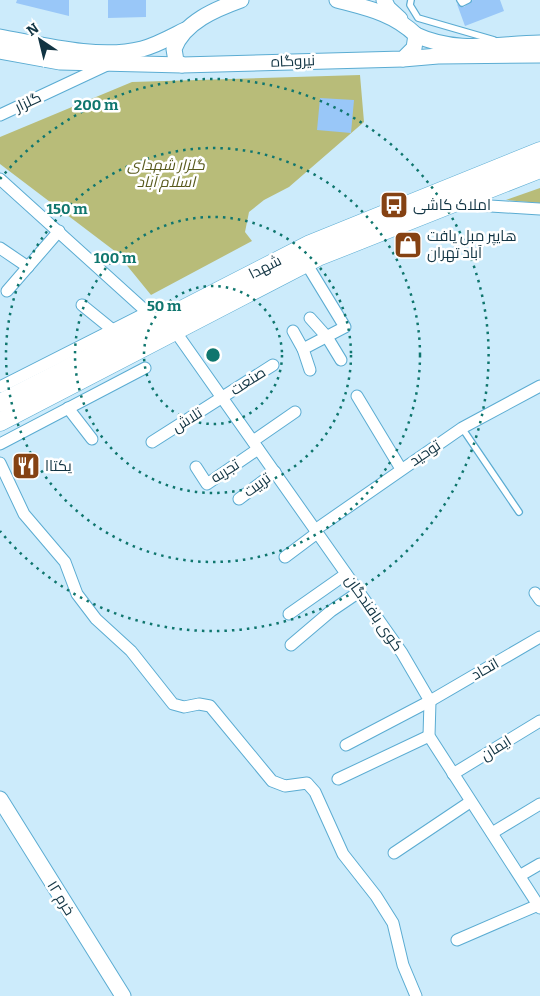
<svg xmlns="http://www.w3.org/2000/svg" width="540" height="996" viewBox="0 0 540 996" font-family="Bitter,Cairo,serif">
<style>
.green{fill:#b8bc79}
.building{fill:#99c7f8}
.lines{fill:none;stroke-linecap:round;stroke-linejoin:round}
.lane-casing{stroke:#5bacd2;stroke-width:8}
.street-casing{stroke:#5bacd2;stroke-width:13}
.secondary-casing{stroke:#5bacd2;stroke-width:17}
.primary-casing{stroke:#5bacd2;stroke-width:19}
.lane{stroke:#fff;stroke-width:5.5}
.street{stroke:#fff;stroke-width:11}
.secondary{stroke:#fff;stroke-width:15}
.primary{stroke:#fff;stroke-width:18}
.ring{fill:none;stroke:#0f766e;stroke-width:2.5;stroke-dasharray:2.5 5}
.labels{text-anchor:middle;stroke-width:5;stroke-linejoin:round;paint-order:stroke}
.street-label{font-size:15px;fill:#113443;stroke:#fff}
.park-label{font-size:15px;font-style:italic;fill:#585a1d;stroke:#fff}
.poi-label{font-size:15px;fill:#113443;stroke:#fff;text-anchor:start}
.centre{fill:#0f766e;stroke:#fff;stroke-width:2.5}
.ring-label{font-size:15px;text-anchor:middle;font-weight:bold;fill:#0f766e;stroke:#fff;stroke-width:5;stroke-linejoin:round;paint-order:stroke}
</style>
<rect width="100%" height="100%" fill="#ccebfb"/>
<g class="green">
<path d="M360,75L364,122L289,187L264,200L249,212L245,232L252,241L151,295L116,252L0,164V137L132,82Z"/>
<path d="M540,188V203L506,200Z"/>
</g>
<g class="building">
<path d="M17,0H69V16L16,3Z"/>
<path d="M108,0H146V17L108,18Z"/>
<path d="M473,0H500L504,11L465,26L457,4L464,7Z"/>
<path d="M320,98L354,100L351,133L317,130Z"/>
</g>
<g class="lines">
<defs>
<g id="lane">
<path d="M411,0L410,5L418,18L494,40"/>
<path d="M460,0L462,3L468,0"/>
<path d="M462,428L519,512"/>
</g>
<g id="street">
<path d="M0,115L109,64"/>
<path d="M0,179L158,322"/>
<path d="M459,204L540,209"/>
<path d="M0,248L28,267"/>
<path d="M306,263L345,327L303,349L310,370"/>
<path d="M7,291L59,231"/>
<path d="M82,305L114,331"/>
<path d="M310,318L327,337L341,360"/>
<path d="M175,331L402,653L430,701L429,736L540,908"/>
<path d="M293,331L303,349"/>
<path d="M0,387L148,312"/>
<path d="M357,396L401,469"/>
<path d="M68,408L92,439"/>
<path d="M253,441L295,412"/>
<path d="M152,442L273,365"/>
<path d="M0,444L145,368"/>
<path d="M0,463L24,514L65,562L77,594L96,619L131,651L173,704L184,707L199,704L210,706L272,781L285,786L307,783L315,792L343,854L376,896L393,923L403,965L416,996"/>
<path d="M196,467L207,484L258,449"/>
<path d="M239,499L275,472"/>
<path d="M315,530L462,428L540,386"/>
<path d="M285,557L317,533"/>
<path d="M535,593L540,600"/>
<path d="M289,614L346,574"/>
<path d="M291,645L331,611L359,592"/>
<path d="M346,745L430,701L540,637"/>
<path d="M453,774L540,721"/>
<path d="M338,779L429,736"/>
<path d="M492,833L540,804"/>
<path d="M394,853L470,802"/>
<path d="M521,875L540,864"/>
<path d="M457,940L538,905"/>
</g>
<g id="secondary">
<path d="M384,0L388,8L400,19"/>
<path d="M416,35C457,54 496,44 540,43"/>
<path d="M0,37C43,45 99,60 142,49C157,45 171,37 185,30"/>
<path d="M0,51L60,62L182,65L403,59L414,48L416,35C393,13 367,8 337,0"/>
<path d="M403,59L438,56L540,55"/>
<path d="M182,65L176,61L174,49C184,22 216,9 241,0"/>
<path d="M0,799L123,996"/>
</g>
<g id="primary">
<path d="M0,403L310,244L540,151"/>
<path d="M0,422L318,257L540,169"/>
</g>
</defs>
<use href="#lane" class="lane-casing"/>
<use href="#street" class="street-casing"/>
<use href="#secondary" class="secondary-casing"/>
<use href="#primary" class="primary-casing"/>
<use href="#lane" class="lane"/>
<use href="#street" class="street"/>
<use href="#secondary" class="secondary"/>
<use href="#primary" class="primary"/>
</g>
<g class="ring">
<circle cx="213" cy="355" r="69"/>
<circle cx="213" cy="355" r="138"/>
<circle cx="213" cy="355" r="207"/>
<path d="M0 179A276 276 0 1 1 0 531"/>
</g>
<defs>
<symbol id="bus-square" viewBox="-11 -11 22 22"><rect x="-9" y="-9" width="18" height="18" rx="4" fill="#854213" stroke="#fff"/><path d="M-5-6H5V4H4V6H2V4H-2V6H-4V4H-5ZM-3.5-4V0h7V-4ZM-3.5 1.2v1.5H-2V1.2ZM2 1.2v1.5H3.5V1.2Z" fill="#fff"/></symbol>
<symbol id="shop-square" viewBox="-11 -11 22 22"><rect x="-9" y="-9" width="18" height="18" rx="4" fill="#854213" stroke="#fff"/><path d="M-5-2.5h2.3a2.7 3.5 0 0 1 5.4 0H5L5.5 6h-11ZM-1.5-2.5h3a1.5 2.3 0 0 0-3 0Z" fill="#fff"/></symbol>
<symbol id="restaurant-square" viewBox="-11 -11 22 22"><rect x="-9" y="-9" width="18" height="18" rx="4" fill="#854213" stroke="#fff"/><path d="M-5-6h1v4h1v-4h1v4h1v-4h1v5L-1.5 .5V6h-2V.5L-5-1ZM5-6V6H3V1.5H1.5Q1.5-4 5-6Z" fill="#fff"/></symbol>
</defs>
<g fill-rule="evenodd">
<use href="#bus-square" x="378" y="189" width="32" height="32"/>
<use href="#shop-square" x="392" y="229" width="32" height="32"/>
<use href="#restaurant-square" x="10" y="450" width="32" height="32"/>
</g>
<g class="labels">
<g class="street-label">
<text transform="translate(293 61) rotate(-2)" y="5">نیروگاه</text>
<text transform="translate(28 102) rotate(-25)" y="5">گلزار</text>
<text transform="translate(265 267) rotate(-27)" y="5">شهدا</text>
<text transform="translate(248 381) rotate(-33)" y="5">صنعت</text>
<text transform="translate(187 420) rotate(-32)" y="5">تلاش</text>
<text transform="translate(425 453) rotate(-34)" y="5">توحید</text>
<text transform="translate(225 471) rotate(-32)" y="5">تجربه</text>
<text transform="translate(257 485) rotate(-36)" y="5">تربیت</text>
<text transform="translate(374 613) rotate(55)" y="5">کوی بافندگان</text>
<text transform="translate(485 669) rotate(-30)" y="5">اتحاد</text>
<text transform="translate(496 748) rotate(-32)" y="5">ایمان</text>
<text transform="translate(61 898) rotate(58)" y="5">خرم ۱۲</text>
</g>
<g class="park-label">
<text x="166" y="170">گلزار شهدای<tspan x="166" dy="17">اسلام آباد</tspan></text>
</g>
<g class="poi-label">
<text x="413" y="210">املاک کاشی</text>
<text x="427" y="241">هایپر مبل یافت<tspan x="427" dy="17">آباد تهران</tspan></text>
<text x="45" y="471">یکتاا</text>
</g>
</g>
<circle cx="213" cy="355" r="8" class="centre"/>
<g class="ring-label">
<text x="96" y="110">200 m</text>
<text x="67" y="214">150 m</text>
<text x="115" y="263">100 m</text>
<text x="164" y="311">50 m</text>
</g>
<g transform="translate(40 40) rotate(325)" stroke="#ffffff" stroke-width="4" paint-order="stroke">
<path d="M0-4L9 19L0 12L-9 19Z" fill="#113443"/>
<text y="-8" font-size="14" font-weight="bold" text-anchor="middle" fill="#113443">N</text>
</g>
</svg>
